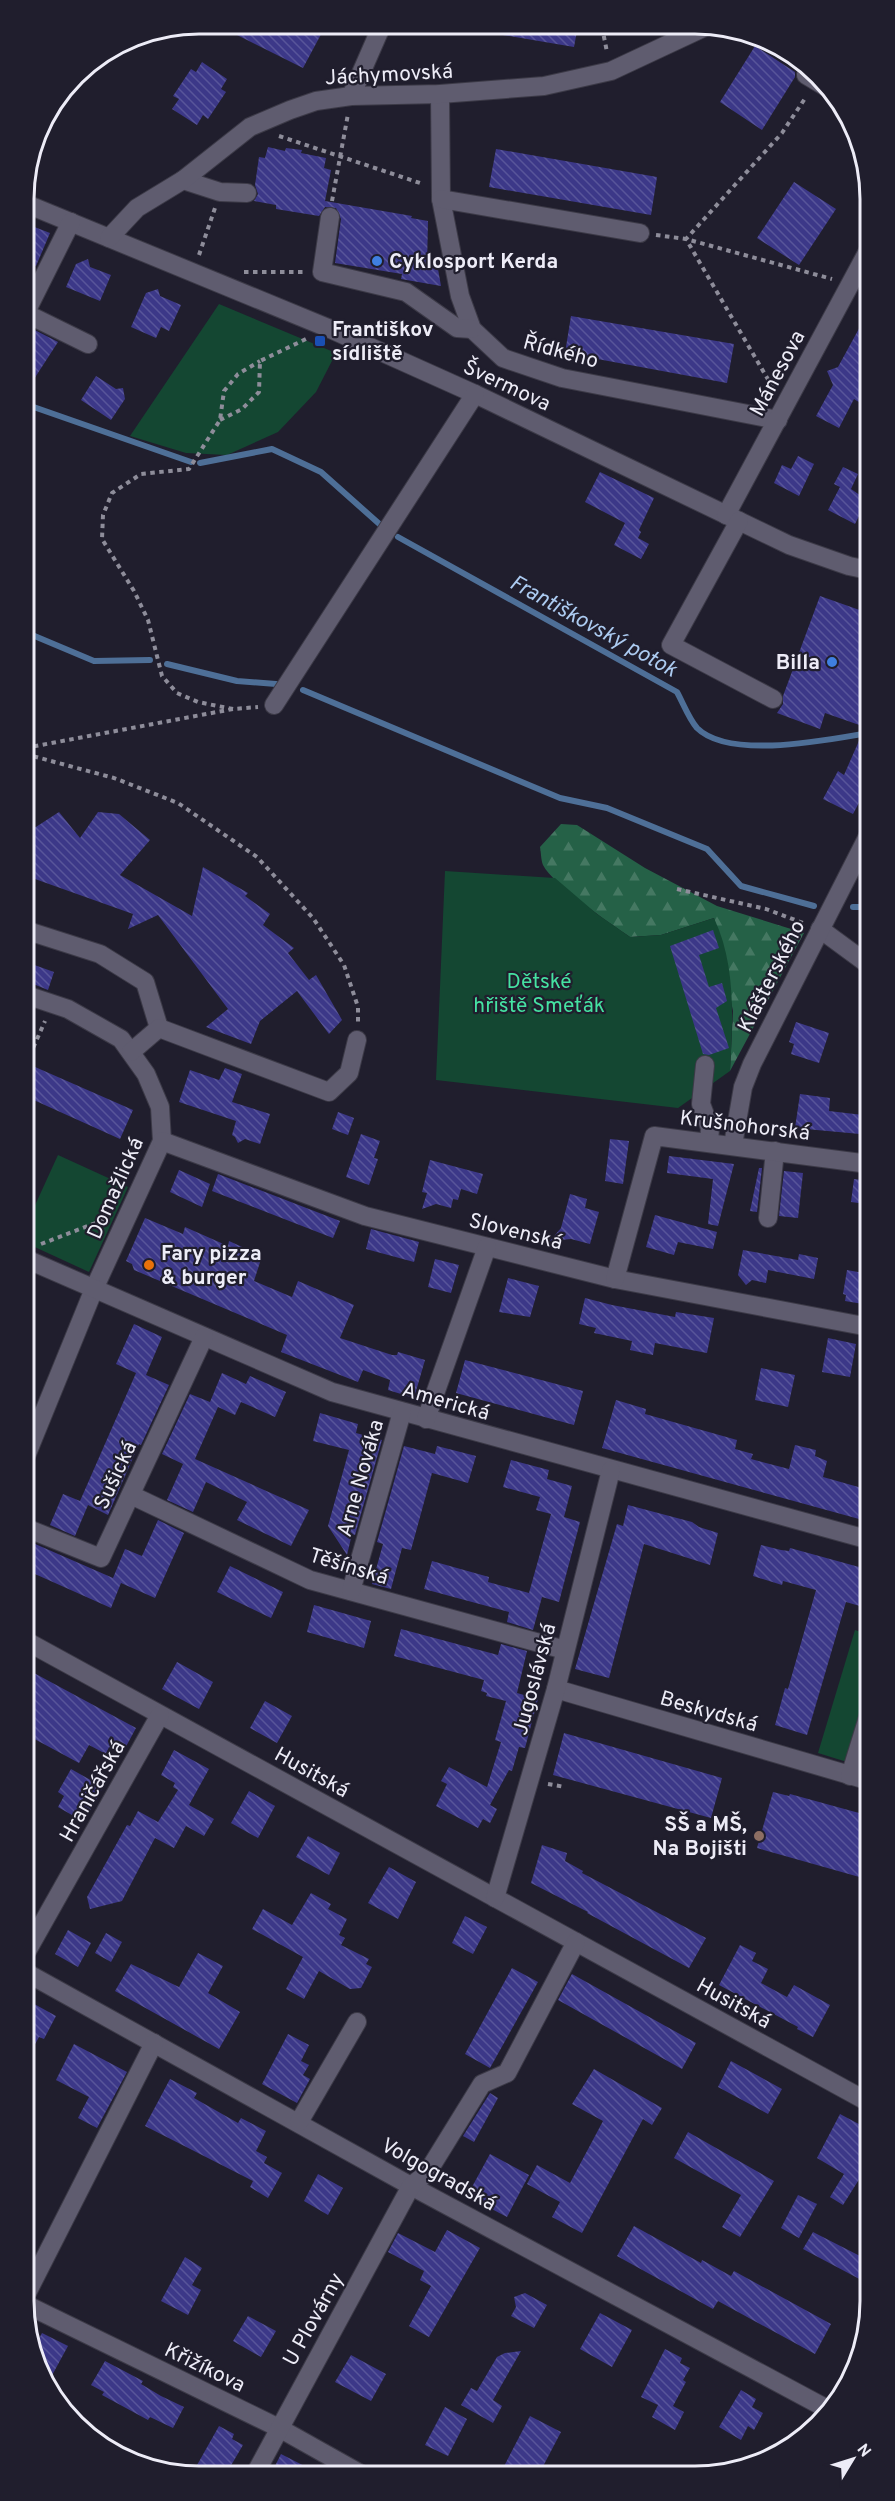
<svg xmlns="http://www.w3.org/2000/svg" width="895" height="2501" viewBox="0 0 895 2501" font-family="Overpass,sans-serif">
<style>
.forest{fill:url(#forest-firs)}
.green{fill:#144732}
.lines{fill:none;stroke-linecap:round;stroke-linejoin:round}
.stream{stroke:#4e6f97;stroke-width:6}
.building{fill:url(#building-back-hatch)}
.minor-casing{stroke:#3c3a47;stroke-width:20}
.path{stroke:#8e8d9a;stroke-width:4;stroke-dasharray:4.5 4.5;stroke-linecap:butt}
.minor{stroke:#5f5c6f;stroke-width:18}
.shop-dot{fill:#3f7fe0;stroke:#201e2d;stroke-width:2}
.transit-dot{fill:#1a4fb4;stroke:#201e2d;stroke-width:2}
.food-dot{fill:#e8710a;stroke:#201e2d;stroke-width:2}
.education-dot{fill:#8d6e63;stroke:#201e2d;stroke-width:2}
.labels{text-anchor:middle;stroke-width:4.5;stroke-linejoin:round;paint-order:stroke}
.street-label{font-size:21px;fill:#edecf7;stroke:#201e2d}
.poi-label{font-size:21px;font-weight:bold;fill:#edecf7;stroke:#201e2d;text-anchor:start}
.park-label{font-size:21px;fill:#45e2a2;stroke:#201e2d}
.water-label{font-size:22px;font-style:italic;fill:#accbf1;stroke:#201e2d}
.rim{fill:none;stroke:#edecf7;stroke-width:3}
</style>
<defs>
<pattern id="forest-firs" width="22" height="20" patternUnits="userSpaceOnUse" patternTransform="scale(1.5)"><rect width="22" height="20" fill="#256147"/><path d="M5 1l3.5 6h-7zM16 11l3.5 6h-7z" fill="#457862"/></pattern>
<pattern id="building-back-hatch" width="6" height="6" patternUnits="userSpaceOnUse" patternTransform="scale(1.5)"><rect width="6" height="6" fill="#3c3888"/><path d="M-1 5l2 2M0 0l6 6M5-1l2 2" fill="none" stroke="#58559a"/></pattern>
</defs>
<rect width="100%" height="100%" fill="#201e2d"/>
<path class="forest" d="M561,824L577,825L645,868L717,906L804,933L730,1071L733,1011L714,918L661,935L630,937C610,923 553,885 543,865C541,860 541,852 540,847Z"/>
<g class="green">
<path d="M219,304L336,353L316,392L278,432L227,455L186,453L130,436Z"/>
<path d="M445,871L555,878L597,914L630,937L661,935L714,918C736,965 733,1019 730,1071L678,1108L436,1080Z"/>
<path d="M58,1155L128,1187L89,1272L26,1243V1225Z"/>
<path d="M855,1630L870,1635V1685L847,1762L818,1753Z"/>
</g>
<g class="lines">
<g class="stream">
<path d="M25,404L191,462"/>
<path d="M200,463L272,449L321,472L385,529"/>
<path d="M398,537L677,692C683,703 689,719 697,728C729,760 827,740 868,733"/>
<path d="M25,632L94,661L150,660"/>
<path d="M167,664L237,681L276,684"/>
<path d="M303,690L560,798L607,808L707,849L741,886L814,906"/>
<path d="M853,907H869"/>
</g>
</g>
<g class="building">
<path d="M215,24H272L326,25L303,68Z"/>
<path d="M504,26H578L574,47L503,35Z"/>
<path d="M755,46L795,72V77L762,130L720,102Z"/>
<path d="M202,62L227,79L221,89L226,92L208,119L203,115L197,125L172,109L179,99L173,96L191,69L196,72Z"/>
<path d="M268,147L285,151L286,148L302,150L301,153L326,158L324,168L331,170L325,201L412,216L411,218L428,221L427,267L438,269L441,286L401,279L402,274L335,263L341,219L336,208L325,207L319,216L276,209V205L254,201L258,194L255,185L259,157L265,158Z"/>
<path d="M496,149L657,177L651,215L489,187Z"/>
<path d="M794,182L836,209L799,265L757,238Z"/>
<path d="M24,223L50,233L36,266L25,261Z"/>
<path d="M88,259L90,267L111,275L100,301L66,287L76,264Z"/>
<path d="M158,289L160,296L181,305L169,331L161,327L156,338L131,327L146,293Z"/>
<path d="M868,312V393L862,404L854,399L839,428L816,416L833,385L827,371L838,367Z"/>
<path d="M571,316L734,344L727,383L565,353Z"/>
<path d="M25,325L58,342L25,393Z"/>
<path d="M96,376L116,389L123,388L125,399L111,420L81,400Z"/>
<path d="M798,456L814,464L799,496L774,483L782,465L791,469Z"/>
<path d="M843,467L858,474L851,489L867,500L855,524L828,510L840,487L834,484Z"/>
<path d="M600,472L654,498L639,530L641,532L638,538L649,544L641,559L614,545L625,523L585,502Z"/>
<path d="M820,596L868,613V803L861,799L853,814L823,799L838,771L844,775L865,727L825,713L820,729L777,713L783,704V696Z"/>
<path d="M59,812L80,838L98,812L119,814L150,840L120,875L192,916L203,867L248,893L245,896L270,914L263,925L294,948L288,953L309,980L316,975L342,1020L329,1034L297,991L260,1021L251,1044L206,1027L228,1009L158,915L128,929L133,914L35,879L25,885V834Z"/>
<path d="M713,930L719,948L699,955L709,987L722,983L727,1001L716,1008L729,1048L709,1055L703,1054L670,946Z"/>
<path d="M26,962L54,972L48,990L26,981Z"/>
<path d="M796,1022L829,1033L819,1063L791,1054L794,1044L789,1042Z"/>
<path d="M26,1063L133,1110L120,1139L27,1097L32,1085L26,1084Z"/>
<path d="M225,1068L242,1074L232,1102L270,1114L260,1144L245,1139L238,1143L235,1137L232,1135L236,1121L179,1102L190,1070L219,1080Z"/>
<path d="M800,1094L830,1098L829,1111L863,1115L860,1134L795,1128Z"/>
<path d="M338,1112L354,1118L348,1135L332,1129Z"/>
<path d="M361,1134L380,1141L374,1158L378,1159L369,1185L346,1177Z"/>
<path d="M610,1139L629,1141L623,1184L605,1181Z"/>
<path d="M669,1156L734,1164L718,1226L708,1224L713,1179L667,1173Z"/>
<path d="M430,1160L483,1174L477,1194L461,1189L458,1200L453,1199L451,1208L436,1204L422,1209L427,1193L422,1192Z"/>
<path d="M759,1168H762L757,1212L750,1211Z"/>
<path d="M179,1170L210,1184L202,1207L170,1192Z"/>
<path d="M784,1171L803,1173L798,1218L779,1216Z"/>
<path d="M218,1174L340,1221L333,1238L212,1191Z"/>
<path d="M854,1179L869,1181L866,1204L851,1202Z"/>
<path d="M570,1194L587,1199L585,1208L599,1212L590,1244L571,1239L550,1241L561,1228Z"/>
<path d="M655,1215L717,1232L713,1249L678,1242L674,1255L646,1247Z"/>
<path d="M145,1218L183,1234L185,1227L228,1246L229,1241L262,1256L254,1281L292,1297L298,1281L354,1305L340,1338L392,1355H397L398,1352L425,1360L414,1398L388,1390L390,1380L363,1370L358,1382L281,1352L287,1335L134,1270L132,1264L126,1261Z"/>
<path d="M371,1229L419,1242L414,1262L366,1249Z"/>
<path d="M743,1250L798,1260L799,1254L818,1258L814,1279L768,1270L766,1283L752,1280L746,1285L738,1275Z"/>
<path d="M435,1259L459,1265L451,1293L428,1287Z"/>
<path d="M847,1270L869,1274V1305L845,1301L846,1295L843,1294Z"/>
<path d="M508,1278L539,1286L530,1317L499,1312Z"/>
<path d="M585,1298L612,1305L675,1317L676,1312L714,1318L707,1353L655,1343L653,1355L630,1350L632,1341L594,1333L596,1328L579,1324Z"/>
<path d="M134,1324L162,1337L146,1375L169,1385L141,1445L139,1444L108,1515L88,1505L75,1536L50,1525L63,1494L80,1501L136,1373L116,1364Z"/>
<path d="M828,1338L856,1344L850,1377L822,1372Z"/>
<path d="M465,1360L583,1391L574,1425L456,1393Z"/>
<path d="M761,1368L795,1375L788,1407L755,1400Z"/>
<path d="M222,1373L246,1384L250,1376L286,1392L275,1417L241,1402L235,1415L218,1407L195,1459L309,1510L291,1546L237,1520L247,1502L206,1482L193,1512L167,1500L183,1464L162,1454L190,1394L210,1402Z"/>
<path d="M616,1400L646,1409L645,1414L737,1440L735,1449L753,1454L751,1459L789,1469L795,1445L816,1450L815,1456L827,1461L823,1477L869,1490L870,1522L602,1448Z"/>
<path d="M320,1413L358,1424L356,1433L382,1440L355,1535L352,1534L347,1555L328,1526L349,1450L313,1441Z"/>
<path d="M404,1446L435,1454L437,1446L476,1456L468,1483L432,1473L411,1550L402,1548L391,1589L372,1584L383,1544L377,1542Z"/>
<path d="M511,1460L549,1470L547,1479L572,1486L564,1517L580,1522L559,1602L542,1597L533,1630L507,1622L509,1612L424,1589L432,1561L489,1577L488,1582L529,1593L551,1514L536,1510L540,1497L503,1487Z"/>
<path d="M628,1505L692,1522L699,1527L718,1533L710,1565L644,1544L609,1678L575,1669L617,1524L623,1526Z"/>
<path d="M158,1520L184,1533L155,1598L121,1583L111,1608L26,1570V1540L113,1578L125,1549L142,1556Z"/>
<path d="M761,1545L781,1550L789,1551L790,1548L870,1570V1609L846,1602L807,1735L775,1725L785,1688L788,1689L816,1590L783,1581L782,1585L753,1576Z"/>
<path d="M230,1566L283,1592L271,1618L217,1592Z"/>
<path d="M314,1605L371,1621L364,1648L307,1632Z"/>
<path d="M401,1629L498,1655L501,1644L527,1651L517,1693L538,1699L525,1748L519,1747L512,1771L509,1770L490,1805L497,1809L490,1823L483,1819L478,1828L436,1806L447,1784L441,1781L449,1767L487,1787L501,1742L495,1740L506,1701L486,1696L487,1693L481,1691L484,1680L394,1656Z"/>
<path d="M177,1662L213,1682L199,1709L162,1689Z"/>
<path d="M34,1673L136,1728L122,1754L109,1747L106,1754L89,1745L79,1763L27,1735V1687Z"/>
<path d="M265,1701L292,1716L277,1743L250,1728Z"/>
<path d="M564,1733L722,1778L711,1818L553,1775Z"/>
<path d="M174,1750L209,1769L189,1805L214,1819L204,1836L186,1826L174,1848L155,1838L122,1901L90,1909L87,1897L127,1825L130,1826L138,1811L158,1822L178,1790L173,1787L175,1783L161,1775Z"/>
<path d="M71,1769L103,1787L84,1822L58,1807L64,1796L58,1792Z"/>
<path d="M249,1791L275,1806L258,1838L231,1823Z"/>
<path d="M773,1792L789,1796L790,1794L870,1816V1880L757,1848Z"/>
<path d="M308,1836L340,1853L329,1875L296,1857Z"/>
<path d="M542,1845L567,1853L565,1861L583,1871L582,1873L706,1938L689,1968L587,1913L588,1912L531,1883Z"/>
<path d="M389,1867L416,1882L398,1919L368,1903Z"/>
<path d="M311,1893L331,1904L328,1909L347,1919L339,1935L345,1938L341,1945L369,1959L366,1964L372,1967L361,1988L350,1989L319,1971L304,1999L286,1989L303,1957L252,1929L263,1909L292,1925Z"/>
<path d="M465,1916L487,1927L473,1954L452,1943Z"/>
<path d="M68,1930L91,1943L78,1967L55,1954Z"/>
<path d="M106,1933L122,1942L111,1962L95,1953Z"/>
<path d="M740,1945L756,1953L752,1961L768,1969L761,1983L787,1997L794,1985L830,2005L813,2037L797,2029L798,2027L719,1985Z"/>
<path d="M198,1953L223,1966L208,1993L240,2012L219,2049L115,1991L131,1964L179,1987Z"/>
<path d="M512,1968L538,1982L490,2068L465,2054Z"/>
<path d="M572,1974L696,2043L682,2069L558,2000Z"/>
<path d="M27,2000L56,2016L44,2039L39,2037L27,2059Z"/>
<path d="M288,2034L309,2045L301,2061L309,2065L303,2075L310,2079L297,2103L262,2084Z"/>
<path d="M74,2044L127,2072L97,2128L78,2118L89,2097L56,2080Z"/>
<path d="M731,2061L782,2089L768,2114L718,2087Z"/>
<path d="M594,2069L662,2108L652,2125L643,2119L582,2233L552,2217L560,2202L527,2184L537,2165L570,2183L603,2121L572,2104Z"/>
<path d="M170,2079L197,2093L194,2098L238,2123L241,2118L266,2131L256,2151L267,2157L264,2163L282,2173L268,2198L250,2187L253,2181L145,2126Z"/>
<path d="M490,2093L498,2098L474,2142L463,2136Z"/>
<path d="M840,2114L870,2130V2162L843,2205L830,2197L844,2174L817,2158Z"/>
<path d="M688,2132L774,2181L740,2237L722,2227L741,2195L674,2158Z"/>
<path d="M490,2154L529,2175L507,2217L467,2196Z"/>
<path d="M318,2174L343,2188L328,2215L304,2201Z"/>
<path d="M798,2195L817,2204L799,2238L781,2228Z"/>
<path d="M634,2226L701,2263L702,2260L731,2276L734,2271L831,2324L815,2354L718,2301L713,2309L617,2256Z"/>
<path d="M447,2230L480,2248L429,2337L409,2326L431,2286L420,2280L424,2271L388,2252L398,2233L435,2252Z"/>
<path d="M813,2232L860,2256L871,2240V2273L865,2282L803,2249Z"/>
<path d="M185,2257L202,2268L192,2285L201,2290L188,2315L161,2301Z"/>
<path d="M525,2293L547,2305L534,2328L511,2316L516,2307L514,2297Z"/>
<path d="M600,2313L632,2330L612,2367L580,2349Z"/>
<path d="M248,2316L276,2331L261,2357L233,2341Z"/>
<path d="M42,2333L68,2346L50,2379L34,2348Z"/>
<path d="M665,2349L682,2358L680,2363L690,2368L683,2380L686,2382L673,2406L684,2412L675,2430L652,2417L658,2405L641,2397Z"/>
<path d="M521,2351L493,2400L502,2406L493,2423L461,2405L471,2388L477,2391L497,2357L505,2353Z"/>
<path d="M351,2355L386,2374L371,2401L335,2382Z"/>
<path d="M105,2361L143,2381L141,2384L161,2396L184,2407L173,2428L150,2417L148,2420L102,2395L104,2392L91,2385Z"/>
<path d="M741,2390L756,2399L752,2407L763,2413L754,2430L748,2426L741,2440L719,2427Z"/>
<path d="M445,2407L467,2419L448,2456L425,2445Z"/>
<path d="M530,2416L561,2432L539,2474H500Z"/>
<path d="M219,2426L234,2434L232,2439L243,2445L226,2474H192Z"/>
<path d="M281,2454L320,2474H271Z"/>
</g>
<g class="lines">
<defs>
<g id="minor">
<path d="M806,75L826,87"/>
<path d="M440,94L441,199L460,296L472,329L503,358L562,378L778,420"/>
<path d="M351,96L382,25"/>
<path d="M183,180L220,192L247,193"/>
<path d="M441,199L640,233"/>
<path d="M24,203L328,328L475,394L789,545L849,566L868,570"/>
<path d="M330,217L322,272L406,292L457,328L472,329"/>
<path d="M109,238L137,208L183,180L250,127L290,110L316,101L351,96L440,94L544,86L611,71L705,27"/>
<path d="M25,313L88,344"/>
<path d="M25,314L71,222"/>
<path d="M726,515L868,251"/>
<path d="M739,521L671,645L773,699"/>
<path d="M274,705L475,394"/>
<path d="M820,929L869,965"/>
<path d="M25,930L100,954L145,982L159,1028"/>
<path d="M26,995L68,1009L121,1039L146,1074L160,1107L162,1141L94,1289L26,1456"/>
<path d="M131,1052L159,1028L329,1092L349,1073L357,1040"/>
<path d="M705,1065L701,1104L710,1128L709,1142"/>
<path d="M162,1141L365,1216L615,1279L869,1327"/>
<path d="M733,1145L743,1087L752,1064L869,834"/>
<path d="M768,1218L775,1151"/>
<path d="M26,1259L332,1392L870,1540"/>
<path d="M615,1279L654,1136L869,1164"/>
<path d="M426,1419L487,1247"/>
<path d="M131,1495L310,1580L565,1650"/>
<path d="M26,1528L101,1558L204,1337"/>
<path d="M351,1591L402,1412"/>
<path d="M26,1641L870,2103"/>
<path d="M556,1689L870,1781"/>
<path d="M850,1776L870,1711"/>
<path d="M495,1898L556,1689L611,1470"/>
<path d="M27,1951L160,1715"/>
<path d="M27,1973L411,2186L831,2411"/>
<path d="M299,2122L357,2022"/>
<path d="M27,2293L154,2043"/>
<path d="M27,2305L279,2428L361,2474"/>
<path d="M255,2474L411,2186L427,2173L482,2084L507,2073L576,1942"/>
</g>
</defs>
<use href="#minor" class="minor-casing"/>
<g class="path">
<path d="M602,27L607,52"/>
<path d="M279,136L423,184"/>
<path d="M332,201L348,114"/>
<path d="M656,235L686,239L832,279"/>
<path d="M199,255L215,208"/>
<path d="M244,272H306"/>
<path d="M773,388L686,239L782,133L806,97"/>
<path d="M220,420L242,409L259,392L260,361L306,339"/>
<path d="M233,709L198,702L177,693L162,676L148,620L134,591L102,539L103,515L112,493L141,474L189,469L220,420L224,391L238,374L260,361"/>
<path d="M25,748L233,709L258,707"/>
<path d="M25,754L114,778L178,803L257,857L313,918L344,965L358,1007V1022"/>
<path d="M677,889L766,909L803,923"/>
<path d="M26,1064L45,1021"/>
<path d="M41,1244L106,1219"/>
<path d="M548,1784L565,1787"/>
</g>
<use href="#minor" class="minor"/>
</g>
<g class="shop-dot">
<circle cx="377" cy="261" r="6"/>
<circle cx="832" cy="662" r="6"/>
</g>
<rect class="transit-dot" x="314" y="335" width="12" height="12" rx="3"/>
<circle class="food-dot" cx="149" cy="1265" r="6"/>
<circle class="education-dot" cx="759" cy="1836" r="6"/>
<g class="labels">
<g class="street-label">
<text transform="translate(389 74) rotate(-3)" y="7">Jáchymovská</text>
<text transform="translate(561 351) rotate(15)" y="7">Řídkého</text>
<text transform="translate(777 373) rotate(-62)" y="7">Mánesova</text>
<text transform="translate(507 385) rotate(25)" y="7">Švermova</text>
<text transform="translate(771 976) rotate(-63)" y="7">Klášterského</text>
<text transform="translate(745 1125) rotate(7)" y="7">Krušnohorská</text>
<text transform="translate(115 1188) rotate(-66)" y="7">Domažlická</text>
<text transform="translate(516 1231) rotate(14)" y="7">Slovenská</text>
<text transform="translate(446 1401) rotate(16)" y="7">Americká</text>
<text transform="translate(115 1475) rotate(-65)" y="7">Sušická</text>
<text transform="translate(360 1478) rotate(-74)" y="7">Arne Nováka</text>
<text transform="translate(349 1566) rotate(17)" y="7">Těšínská</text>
<text transform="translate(534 1679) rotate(-75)" y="7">Jugoslávská</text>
<text transform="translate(709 1711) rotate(16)" y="7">Beskydská</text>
<text transform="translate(312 1772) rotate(29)" y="7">Husitská</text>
<text transform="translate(92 1791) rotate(-61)" y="7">Hraničářská</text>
<text transform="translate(734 2003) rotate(29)" y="7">Husitská</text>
<text transform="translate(439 2174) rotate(29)" y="7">Volgogradská</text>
<text transform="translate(313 2319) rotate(-61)" y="7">U Plovárny</text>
<text transform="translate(205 2367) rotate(26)" y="7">Křižíkova</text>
</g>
<g class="poi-label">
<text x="389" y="268">Cyklosport Kerda</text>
<text x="332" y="336">Františkov<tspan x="332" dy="24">sídliště</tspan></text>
<text x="820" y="669" text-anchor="end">Billa</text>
<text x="161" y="1260">Fary pizza<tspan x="161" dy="24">&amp; burger</tspan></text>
<text x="747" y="1831" text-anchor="end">SŠ a MŠ,<tspan x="747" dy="24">Na Bojišti</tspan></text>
</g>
<g class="park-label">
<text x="539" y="988">Dětské<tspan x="539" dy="24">hřiště Smeťák</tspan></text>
</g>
<g class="water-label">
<text transform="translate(594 625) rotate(29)" y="8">Františkovský potok</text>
</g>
</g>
<path d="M0 0H895V2501H0ZM199 34H695A165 165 0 0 1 860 199V2301A165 165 0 0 1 695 2466H199A165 165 0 0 1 34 2301V199A165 165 0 0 1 199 34Z" fill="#201e2d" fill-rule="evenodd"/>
<path class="rim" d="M199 34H695A165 165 0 0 1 860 199V2301A165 165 0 0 1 695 2466H199A165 165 0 0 1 34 2301V199A165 165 0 0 1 199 34Z"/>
<g transform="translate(853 2459) rotate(52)" stroke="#201e2d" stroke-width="4.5" paint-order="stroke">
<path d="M0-4.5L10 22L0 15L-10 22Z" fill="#edecf7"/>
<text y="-9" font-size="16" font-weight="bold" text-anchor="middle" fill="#edecf7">N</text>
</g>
</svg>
